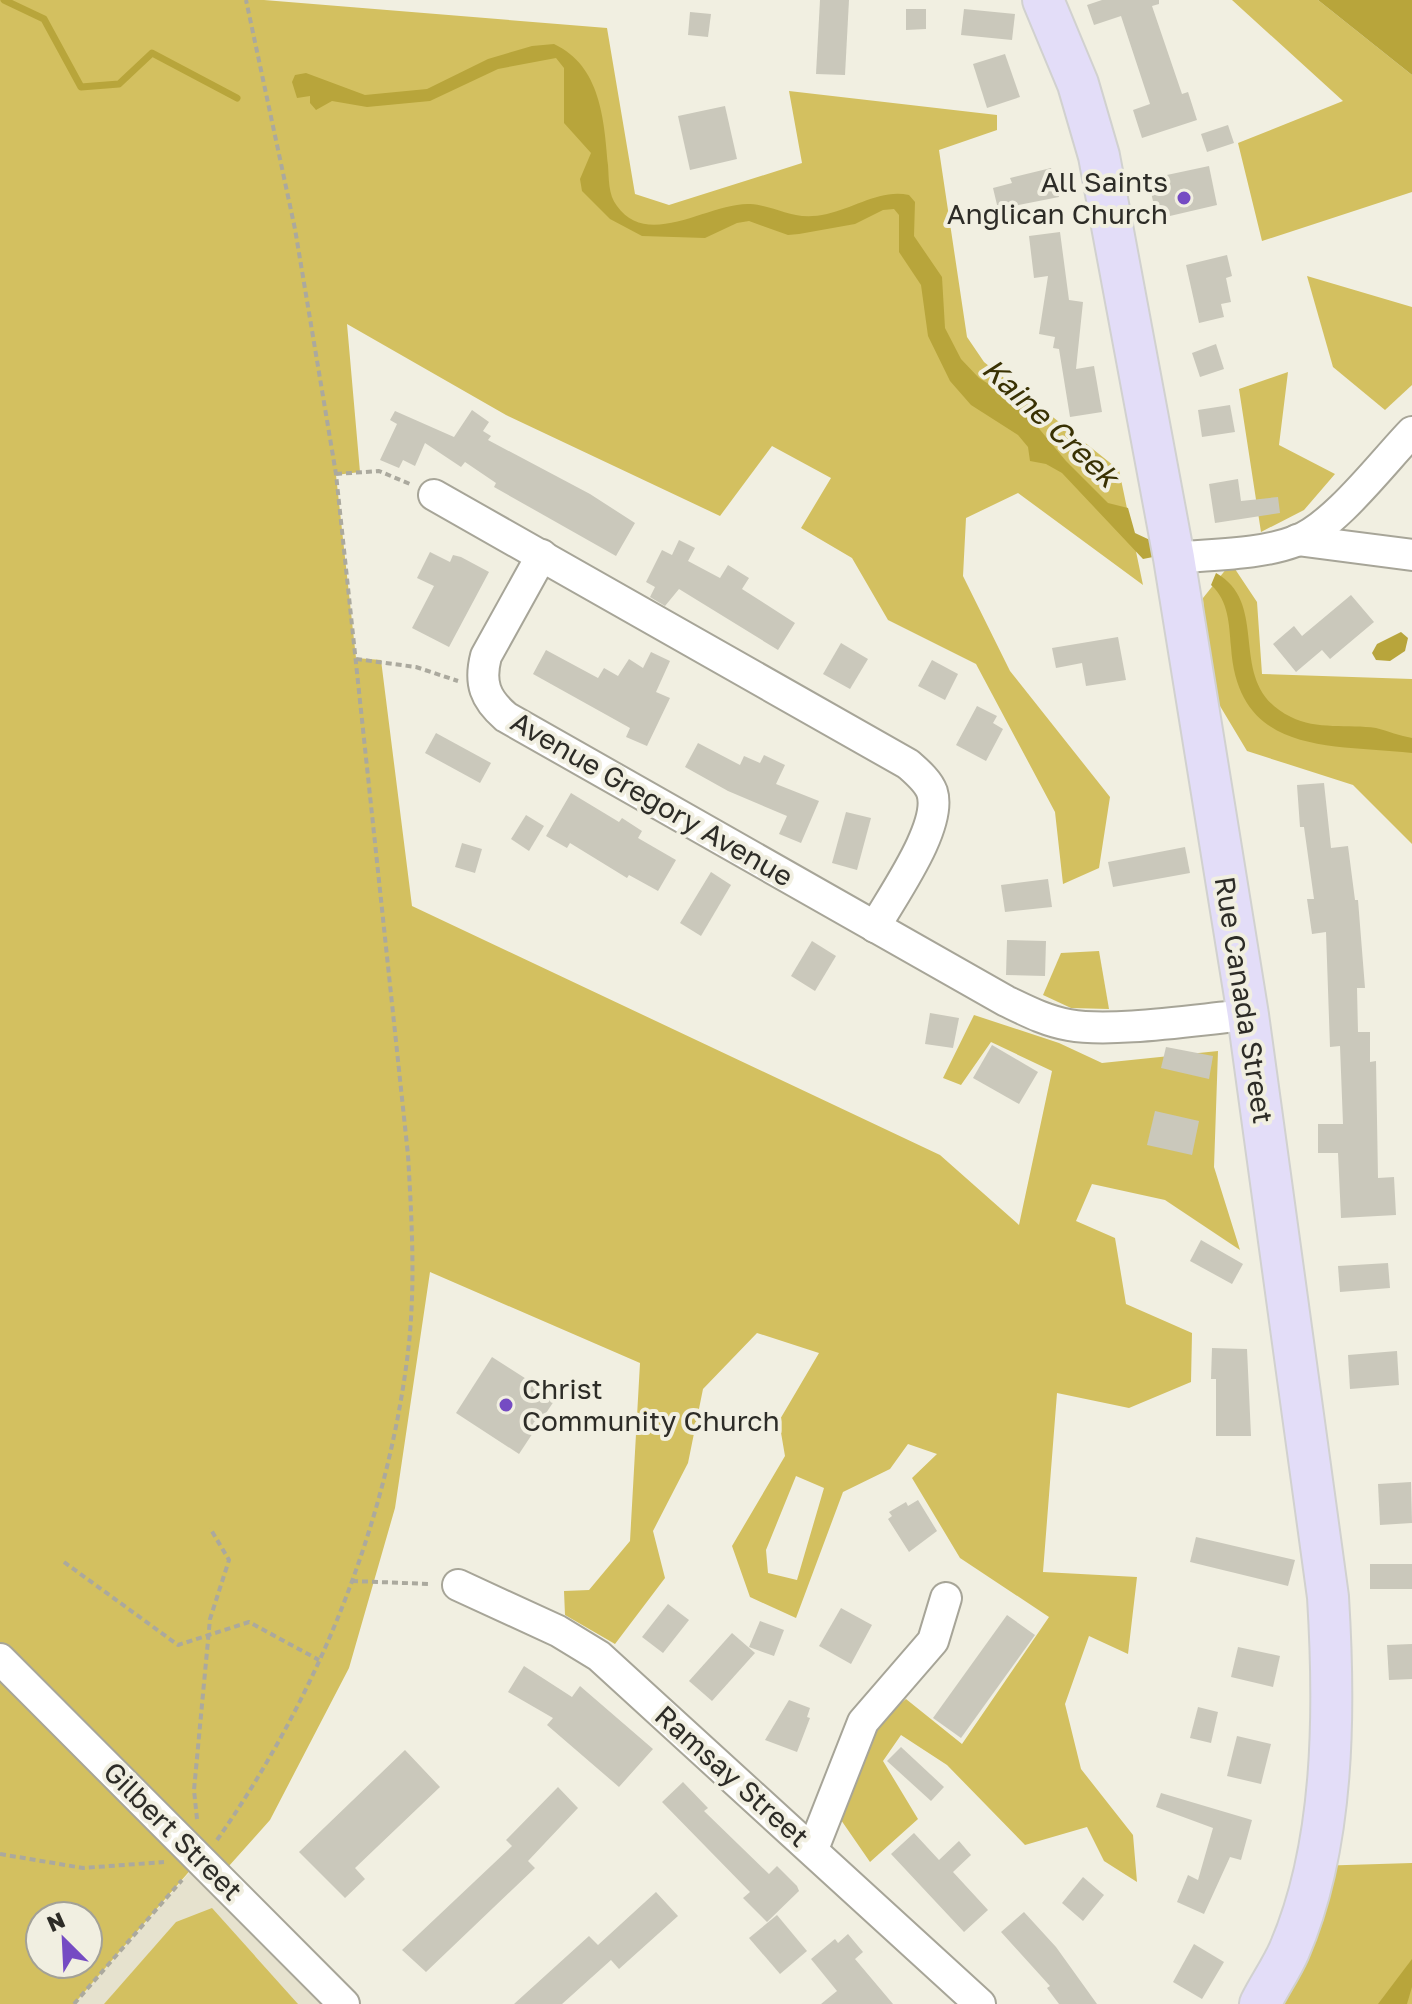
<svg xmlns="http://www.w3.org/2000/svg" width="1412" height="2004" viewBox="0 0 1412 2004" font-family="'Golos Text',sans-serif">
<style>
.built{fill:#e6e2ce}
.green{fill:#d3c060;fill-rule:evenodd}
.water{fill:#b8a53b}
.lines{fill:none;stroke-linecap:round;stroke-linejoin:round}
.stream{stroke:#b8a53b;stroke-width:7}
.building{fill:#cac8bb}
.minor-casing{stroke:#a7a598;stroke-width:34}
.major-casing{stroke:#d1d1cf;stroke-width:44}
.path{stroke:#aba99e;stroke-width:4;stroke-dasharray:6 4;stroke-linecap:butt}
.minor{stroke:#fff;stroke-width:30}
.major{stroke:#e3ddf8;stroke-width:40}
.poi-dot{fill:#754bc3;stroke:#f1efe1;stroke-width:3}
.labels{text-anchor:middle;stroke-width:8;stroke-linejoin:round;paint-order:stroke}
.poi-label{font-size:28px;fill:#2d2c27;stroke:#f1efe1;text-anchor:end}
.street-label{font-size:28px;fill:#2d2c27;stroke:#f1efe1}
.water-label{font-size:30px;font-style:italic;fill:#393103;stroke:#f1efe1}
</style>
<rect width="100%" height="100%" fill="#f1efe1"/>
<path class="built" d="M201,1859L344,2004H74Z"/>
<g class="green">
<path d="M0,0H264L607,28L635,194L669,205L802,163L789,91L997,115V130L939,150L967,337L984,362L1119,470L1143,585L1018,493L966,518L963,576L1010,671L1110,797L1099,868L1063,884L1055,812L976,664L888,620L852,558L801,528L831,478L772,446L720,516L506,415L347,324L360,472L336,475L356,658L381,660L412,906L940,1155L1019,1225L1052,1071L991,1042L961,1085L943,1078L974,1015L1059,1043L1102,1063L1218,1051L1214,1167L1240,1250L1165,1200L1092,1184L1076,1221L1115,1238L1126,1304L1192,1333L1191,1382L1129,1408L1057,1393L1043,1572L1137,1577L1128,1654L1089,1636L1065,1704L1081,1769L1133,1835L1137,1882L1104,1861L1087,1827L1025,1845L947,1765L901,1735L883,1761L918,1819L870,1862L841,1820L879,1721L906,1699L962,1744L1049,1617L960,1558L912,1478L937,1454L908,1444L890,1469L843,1492L796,1618L750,1597L732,1546L785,1456L779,1421L819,1353L757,1333L703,1389L688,1463L653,1531L665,1578L615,1644L565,1615L564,1591L589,1590L630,1541L640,1363L430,1272L395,1508L349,1668L270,1820L220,1876L200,1859L74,2004H0ZM796,1476L824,1488L797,1580L768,1573L766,1550ZM40,1916H88V1964H40Z"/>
<path d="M1232,0H1318L1412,75V192L1262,241L1238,143L1343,101Z"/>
<path d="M1307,276L1412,307V385L1385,410L1333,367Z"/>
<path d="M1288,372L1279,445L1335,474L1304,510L1261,532L1239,389Z"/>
<path d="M1231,563L1257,602L1262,674L1412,679V844L1353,785L1247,751L1208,686L1203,598Z"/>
<path d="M1099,951L1109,1009L1071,1008L1043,995L1061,953Z"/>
<path d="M1412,1863V2004H1260L1314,1866Z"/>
<path d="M212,1908L298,2004H104L176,1922Z"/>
</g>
<g class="water">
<path d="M1318,0H1412V75Z"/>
<path d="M554,44C601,66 604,120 608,165C609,178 608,195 617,206C648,250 710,202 750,204C779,206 792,222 827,214C855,208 880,189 909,195L915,202L914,236L942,277L945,328L961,359L979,378L1016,401L1066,461L1108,503L1128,508L1135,533L1150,540L1153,557L1143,559L1062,473L1046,464L1030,461L1028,447L1018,435L971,405L950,381L928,336L921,285L899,252V215L894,209L883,210L855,224L799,234L788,235L749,221L737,223L705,238L642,236L610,219L582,191L580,179L591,153L564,123V68L556,58L498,69L430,101L367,107L332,101L316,110L310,103V96L297,98L292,82L295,75L306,73L365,95L427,89L488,59L532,46Z"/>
<path d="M1216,573C1273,605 1223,685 1291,717C1316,730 1349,724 1376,728C1388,731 1400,736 1412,738V753C1330,744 1238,756 1231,647C1229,625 1229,601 1211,585Z"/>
<path d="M1401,632L1408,638L1405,651L1390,661L1376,660L1372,653L1377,644Z"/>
<path d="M1412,1959V1987L1407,2004H1378Z"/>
</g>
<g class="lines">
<path class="stream" d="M4,0L44,19L81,87L119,84L152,53L237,98"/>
</g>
<g class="building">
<path d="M820,0H849L845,75L816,74Z"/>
<path d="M1102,0H1159V4L1152,6L1182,94L1188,92L1197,120L1142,138L1133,110L1150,104L1121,16L1094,25L1087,5Z"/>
<path d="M906,9H926V29L906,30Z"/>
<path d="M964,9L1015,14L1012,40L961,35Z"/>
<path d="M690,12L711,14L708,37L688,35Z"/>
<path d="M1005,54L1020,97L987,108L973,64Z"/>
<path d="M725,106L737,159L690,170L678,116Z"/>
<path d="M1228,125L1234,143L1207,152L1201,134Z"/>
<path d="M1209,166L1217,205L1157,219L1148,179Z"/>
<path d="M1051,168L1059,197L998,209L993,188L1012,183L1010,178Z"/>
<path d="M1060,232L1069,300L1083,302L1076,369L1094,366L1102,412L1070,417L1059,349L1053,348L1055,337L1039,334L1048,276L1034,278L1029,236Z"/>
<path d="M1227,255L1232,276L1226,278L1231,302L1221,304L1224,317L1199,323L1186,265Z"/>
<path d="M1216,344L1224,369L1200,377L1192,353Z"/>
<path d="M1230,405L1235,432L1202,437L1198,410Z"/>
<path d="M472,410L489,422L483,431L491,436L488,440L590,494L635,523L616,556L494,487L496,483L465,462L461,467L425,443L415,466L403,460L399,468L380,460L397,424L390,420L395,411L454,437Z"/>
<path d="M1238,479L1241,501L1278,497L1280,513L1215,523L1209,484Z"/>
<path d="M679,540L695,548L688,561L720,578L728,565L749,578L742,589L795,623L778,650L679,589L665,606L650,597L655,587L646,582L662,550L672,555Z"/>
<path d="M430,552L450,562L453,555L461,557L489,572L449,647L412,628L434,586L417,578Z"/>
<path d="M1351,595L1374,622L1330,659L1322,650L1296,672L1273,644L1294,626L1302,636Z"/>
<path d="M1118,637L1126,680L1086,686L1082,663L1056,668L1052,648Z"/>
<path d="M841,643L868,659L850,689L823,674Z"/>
<path d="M546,650L598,678L604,668L618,676L629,659L643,668L651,652L670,661L656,692L670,698L647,746L626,737L630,728L533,674Z"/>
<path d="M932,660L958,674L945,700L918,686Z"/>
<path d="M977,706L997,716L993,723L1003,729L986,761L956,745Z"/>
<path d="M436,733L491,763L480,783L425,753Z"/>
<path d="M698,743L740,765L744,756L760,763L764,755L785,765L776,784L819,801L801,843L779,834L787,816L728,791L685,767Z"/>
<path d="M1324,783L1331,848L1348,846L1355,900H1358L1365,988H1357L1358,1032H1370V1062L1376,1061L1378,1178L1394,1177L1396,1215L1341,1218L1338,1153H1318V1124H1343L1340,1046L1330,1047L1326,932L1312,934L1307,899H1314L1304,827H1300L1297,785Z"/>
<path d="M571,793L619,822L622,818L642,831L638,838L676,860L658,891L629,875L627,878L570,843L567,848L546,836Z"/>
<path d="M846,812L871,818L857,870L832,863Z"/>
<path d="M526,815L544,826L529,851L511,839Z"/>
<path d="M462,843L482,849L475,873L455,867Z"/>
<path d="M1185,847L1190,873L1113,887L1108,862Z"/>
<path d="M711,872L731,885L701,936L680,923Z"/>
<path d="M1048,879L1052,907L1005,912L1001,885Z"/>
<path d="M1007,940L1046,941L1045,976L1006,975Z"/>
<path d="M812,941L836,956L815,991L791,976Z"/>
<path d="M930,1013L959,1018L953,1048L925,1044Z"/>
<path d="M992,1045L1038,1072L1019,1104L973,1078Z"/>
<path d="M1166,1047L1213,1056L1209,1079L1161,1068Z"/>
<path d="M1155,1111L1199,1121L1192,1155L1147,1145Z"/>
<path d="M1201,1240L1243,1264L1232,1284L1190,1261Z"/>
<path d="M1388,1263L1390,1288L1340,1292L1338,1266Z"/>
<path d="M1212,1348L1247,1349L1251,1436H1216V1379H1211Z"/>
<path d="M1397,1351L1399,1385L1350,1389L1348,1355Z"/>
<path d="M492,1357L556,1398L519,1454L456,1413Z"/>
<path d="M1411,1482L1412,1523L1380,1525L1378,1484Z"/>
<path d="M918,1500L937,1531L909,1552L888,1519L892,1516L889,1512L906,1502L908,1506Z"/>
<path d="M1196,1537L1295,1560L1288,1586L1190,1562Z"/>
<rect x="1370" y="1564" width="42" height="25"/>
<path d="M668,1604L689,1620L663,1653L642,1637Z"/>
<path d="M841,1608L872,1625L851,1664L819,1646Z"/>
<path d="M1007,1615L1035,1635L961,1738L933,1718Z"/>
<path d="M760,1621L784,1630L774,1656L749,1647Z"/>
<path d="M732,1633L755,1653L712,1701L689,1681Z"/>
<path d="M1412,1644V1679L1389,1680L1387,1645Z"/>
<path d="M1238,1647L1280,1656L1273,1687L1231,1677Z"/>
<path d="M524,1666L572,1697L580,1686L653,1749L619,1787L547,1725L553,1718L508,1692Z"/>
<path d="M789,1700L810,1708L807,1717L810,1718L797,1752L765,1740Z"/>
<path d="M1198,1707L1218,1712L1211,1743L1190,1738Z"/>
<path d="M1237,1736L1271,1744L1261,1784L1227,1776Z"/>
<path d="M901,1747L944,1787L931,1801L887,1761Z"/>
<path d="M405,1750L440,1787L355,1868L365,1879L345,1898L299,1852Z"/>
<path d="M683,1782L708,1808L704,1811L769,1874L777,1866L797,1886L799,1891L767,1922L743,1898L750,1892L662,1802Z"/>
<path d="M558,1787L578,1808L528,1861L535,1868L426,1972L402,1950L512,1846L506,1840Z"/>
<path d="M1161,1793L1252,1820L1241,1860L1230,1857L1204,1914L1177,1902L1188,1875L1198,1880L1213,1828L1156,1807Z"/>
<path d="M914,1833L939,1860L959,1841L971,1855L953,1872L988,1910L964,1932L891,1854Z"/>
<path d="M1083,1877L1104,1895L1083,1921L1062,1903Z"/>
<path d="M656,1892L678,1916L619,1969L611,1960L562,2004H514L589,1936L598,1945Z"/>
<path d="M1024,1912L1056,1947L1097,2004H1059L1047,1988L1050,1986L1001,1932Z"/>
<path d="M777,1915L807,1951L780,1974L749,1938Z"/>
<path d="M848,1934L863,1952L855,1959L893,2004H821L837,1991L811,1959L835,1939L838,1943Z"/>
<path d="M1194,1944L1224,1962L1202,1999L1173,1982Z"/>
</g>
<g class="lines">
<defs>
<g id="minor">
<path d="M434,495L908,764C917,772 928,781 932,792C943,826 892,896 875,927"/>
<path d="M1297,540L1412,555"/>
<path d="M542,555L486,656C479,683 485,699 506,717L1006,1001C1027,1011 1046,1021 1069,1025C1113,1033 1200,1019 1248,1015"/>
<path d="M1174,558C1213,554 1259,555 1296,541C1335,526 1382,463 1412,432"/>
<path d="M458,1585L558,1631L599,1656L980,2004"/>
<path d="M0,1659L344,2004"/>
<path d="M813,1849L863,1722L933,1641L946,1598"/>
</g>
<path id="major" d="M1043,0L1078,84L1099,156L1174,558L1248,1015L1328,1597C1335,1710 1335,1845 1289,1951C1281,1969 1269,1986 1260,2004"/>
</defs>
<use href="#minor" class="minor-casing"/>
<use href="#major" class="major-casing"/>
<g class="path">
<path d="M336,474L379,471L410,484"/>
<path d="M356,659L416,667L458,681"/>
<path d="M64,1562L178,1645L249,1622L319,1660"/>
<path d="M352,1581L431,1584"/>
<path d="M197,1819L194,1790L210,1619L229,1560L210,1528"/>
<path d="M217,1840C315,1700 385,1530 407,1360C416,1292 412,1224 408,1155L336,474L295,229L246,0"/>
<path d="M0,1854L83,1868L164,1862"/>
<path d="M74,2004L182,1880"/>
</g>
<use href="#minor" class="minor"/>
<use href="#major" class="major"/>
</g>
<g class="poi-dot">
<circle cx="1184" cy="198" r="8"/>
<circle cx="506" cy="1405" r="8"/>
</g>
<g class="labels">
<g class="poi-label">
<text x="1168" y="192">All Saints<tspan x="1168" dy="32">Anglican Church</tspan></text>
<text x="522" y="1399" text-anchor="start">Christ<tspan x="522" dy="32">Community Church</tspan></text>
</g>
<g class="street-label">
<text transform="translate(652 799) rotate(30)" y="10">Avenue Gregory Avenue</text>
<text transform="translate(1244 1000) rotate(81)" y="10">Rue Canada Street</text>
<text transform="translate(732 1776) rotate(42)" y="10">Ramsay Street</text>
<text transform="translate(173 1831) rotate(45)" y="10">Gilbert Street</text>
</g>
<g class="water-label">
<text transform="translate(1050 423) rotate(43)" y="10">Kaine Creek</text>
</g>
</g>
<g transform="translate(64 1940) rotate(336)"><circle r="38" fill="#f1efe1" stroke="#a3a197" stroke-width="2"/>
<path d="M0-6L14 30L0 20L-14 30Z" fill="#754bc3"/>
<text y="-12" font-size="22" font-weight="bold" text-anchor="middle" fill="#2d2c27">N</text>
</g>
</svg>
